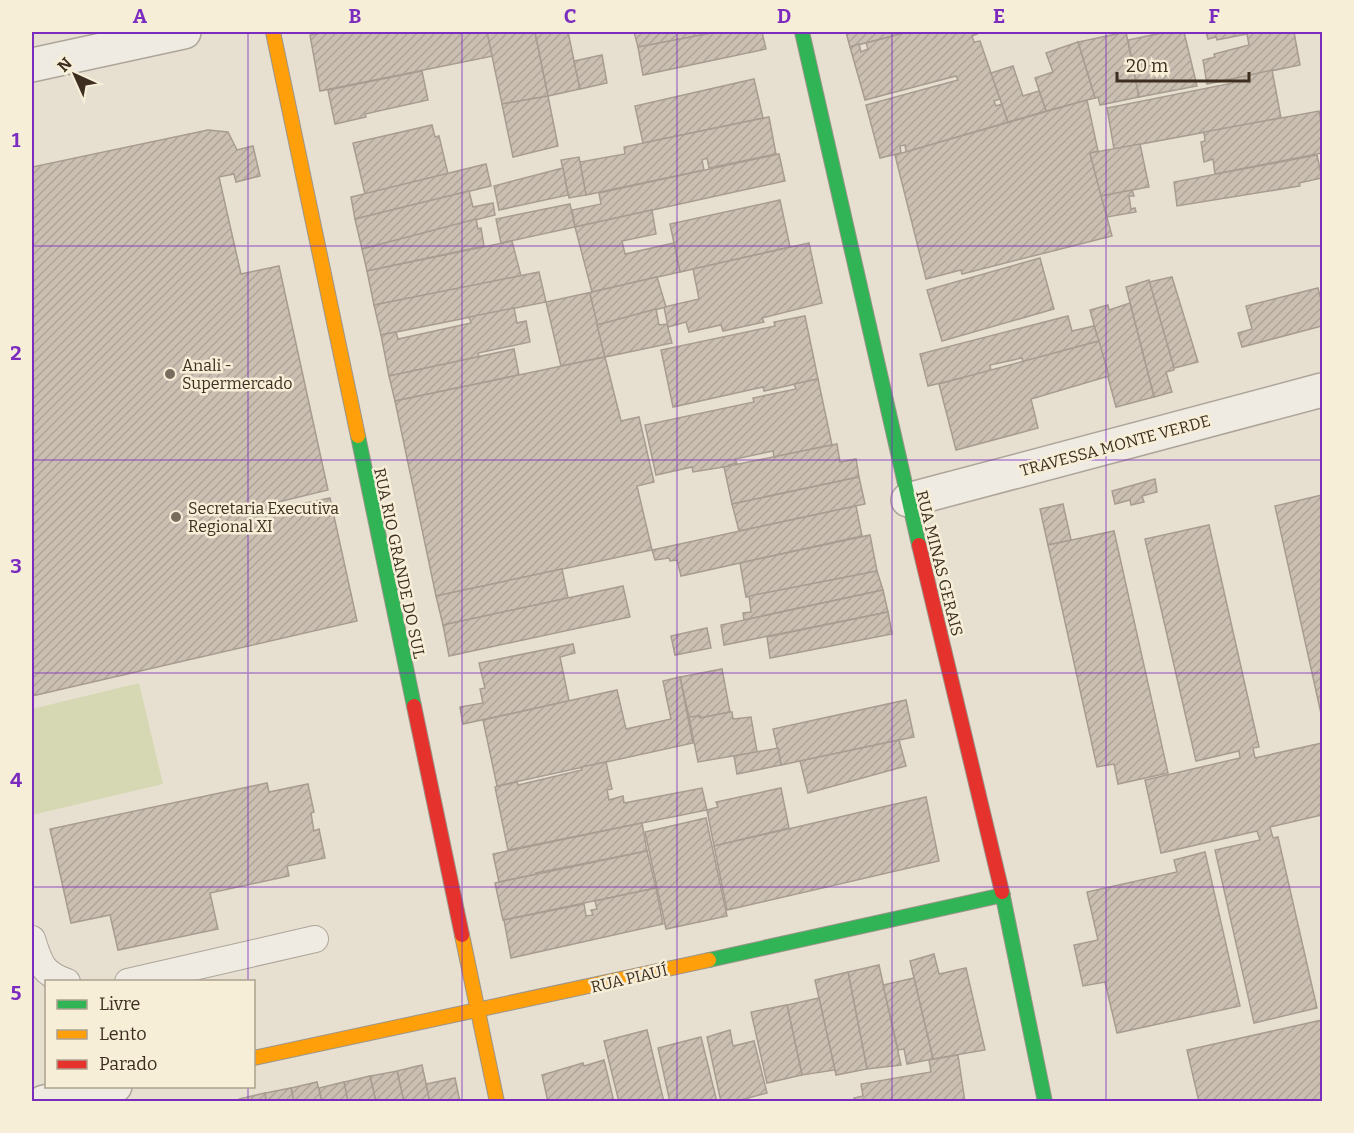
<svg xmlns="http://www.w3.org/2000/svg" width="1354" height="1133" viewBox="0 0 1354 1133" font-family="Bitter,serif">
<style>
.green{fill:#d6d7b3}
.building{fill:url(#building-hatch);stroke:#a89c90;stroke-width:1.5}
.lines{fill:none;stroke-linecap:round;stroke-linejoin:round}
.lane-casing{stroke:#ada599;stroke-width:28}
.street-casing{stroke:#ada599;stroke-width:36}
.fast-casing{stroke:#9c958a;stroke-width:16}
.slow-casing{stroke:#9c958a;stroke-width:16}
.jam-casing{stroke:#9c958a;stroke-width:16}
.lane{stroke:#efebe3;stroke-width:26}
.street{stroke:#efebe3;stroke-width:33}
.fast{stroke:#30b455;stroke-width:14}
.slow{stroke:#ff9f0a;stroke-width:14}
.jam{stroke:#e5322d;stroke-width:14}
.grid{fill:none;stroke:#7b2cbf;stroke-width:1.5;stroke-opacity:0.55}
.poi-dot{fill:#786c5e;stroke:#f7eed8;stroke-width:2}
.labels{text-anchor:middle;stroke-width:5;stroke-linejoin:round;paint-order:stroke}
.poi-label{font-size:16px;fill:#3d2e20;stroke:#f7eed8;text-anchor:start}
.street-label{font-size:16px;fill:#3d2e20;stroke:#f7eed8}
.neatline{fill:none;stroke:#7b2cbf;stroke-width:2}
.grid-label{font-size:20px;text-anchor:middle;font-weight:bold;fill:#7b2cbf}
</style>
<defs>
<pattern id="building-hatch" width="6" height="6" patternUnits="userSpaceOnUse" patternTransform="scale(1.5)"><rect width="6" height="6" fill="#cbbfb2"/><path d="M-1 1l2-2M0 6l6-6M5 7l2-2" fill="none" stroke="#afa499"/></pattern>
</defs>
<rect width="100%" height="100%" fill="#e7e0d1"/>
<path class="green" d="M139,683L163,784L32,815V709Z"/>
<g class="building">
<path d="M326,32H487L493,56L320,91L310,35Z"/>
<path d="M487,32H535L548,96L502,104Z"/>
<path d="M535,32H568L580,89L548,96Z"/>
<path d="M634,32H717L638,47Z"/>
<path d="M717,32H762L766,49L643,75L638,47Z"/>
<path d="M846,32H908L850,47Z"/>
<path d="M908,32H976L977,34L972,36L974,42L980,41L1000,99L994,101L996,106L1002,104L1008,122L906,152L905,145L900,146L901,153L880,158L866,105L958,80L956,76L865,100L850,47L859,44L861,52L868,49L866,43Z"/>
<path d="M1126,32L1139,97L1100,105L1098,97L1095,98L1078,42Z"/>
<path d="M1166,32H1184L1197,86L1139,97L1128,40Z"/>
<path d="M1206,32H1294L1300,65L1207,84L1203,60L1215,57L1214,54L1249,45L1247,34L1217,40L1216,37L1208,39Z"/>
<path d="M1078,42L1095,98L1046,111L1035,78L1053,72L1046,53Z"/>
<path d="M602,55L607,83L580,89L574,61Z"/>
<path d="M1013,66L1023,96L1039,91L1046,111L1008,122L991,73Z"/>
<path d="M1272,70L1281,118L1114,149L1107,108L1233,83L1232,79Z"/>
<path d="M422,71L428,100L365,114L366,117L335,124L328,90Z"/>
<path d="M754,79L763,118L643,143L635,106Z"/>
<path d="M548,96L558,146L513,157L502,104Z"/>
<path d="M1087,100L1098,151L1090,153L1112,236L962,274L961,270L926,279L895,155Z"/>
<path d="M1319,111L1322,126V153L1215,174L1213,159L1204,162L1201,142L1205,141L1204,132Z"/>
<path d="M769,117L776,154L709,168L707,158L702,160L704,170L586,195L580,162L625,154L624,147Z"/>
<path d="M432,125L435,137L439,136L448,174L365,194L353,143Z"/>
<path d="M208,130L228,132L237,150L253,146L260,176L236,182L234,174L219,177L241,274L279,266L328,490L278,502V509L330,498L357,621L32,696V167Z"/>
<path d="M1140,144L1149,187L1101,196L1090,153Z"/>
<path d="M779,154L785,181L575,227L572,210L601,204L599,193Z"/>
<path d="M1317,155L1322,178L1299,183L1300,186L1177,206L1174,182Z"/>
<path d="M579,157L586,195L569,198L561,160Z"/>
<path d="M486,164L491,186L355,219L351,197Z"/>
<path d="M563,168L568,195L499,210L494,186Z"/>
<path d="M1132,190L1134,196H1129L1131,209L1135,208L1136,212L1107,217L1101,196Z"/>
<path d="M469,191L473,207L493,203L495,215L362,249L355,219Z"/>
<path d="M780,200L790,247L680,272L670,224Z"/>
<path d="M570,204L575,227L501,243L496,219Z"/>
<path d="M652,210L656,234L622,241L625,254L674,243L680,272L592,292L575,227Z"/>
<path d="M476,219L478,229L481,228L484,246L367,271L362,249Z"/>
<path d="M512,241L521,276L374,305L367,271Z"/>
<path d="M809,243L822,303L762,318L764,322L723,331L721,325L689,332L686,322L668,327L664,307L699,299L693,269Z"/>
<path d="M1040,258L1054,309L942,341L927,290Z"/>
<path d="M539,272L546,302L381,335L374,305Z"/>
<path d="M657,277L666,307L597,325L590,294L592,292Z"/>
<path d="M1172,277L1198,362L1174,368L1149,282Z"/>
<path d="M1149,280L1174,368V370L1166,372L1172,392L1154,397L1126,287Z"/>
<path d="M1318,288L1322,304V326L1242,347L1238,333L1252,329L1246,306Z"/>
<path d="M592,292L590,294L605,357L561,366L546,302Z"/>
<path d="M1130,303L1154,397L1116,407L1090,310L1108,305L1109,310Z"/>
<path d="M514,308L517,323L526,321L530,342L478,353L479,357L389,376L381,335L396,332L398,339L471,323L469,317Z"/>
<path d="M656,309L659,325L667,324L672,343L605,357L597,325Z"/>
<path d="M805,316L818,379L764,391L763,387L673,407L661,350L775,326L774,322Z"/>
<path d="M1068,316L1072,331L1094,326L1099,341L1023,362L1022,358L990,365L991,371L928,386L920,354Z"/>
<path d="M1099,341L1109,376L1031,399L1038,428L956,450L939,384Z"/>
<path d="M514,349L519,375L395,401L389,376Z"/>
<path d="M605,357L621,421L639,417L654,482L637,486L652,550L436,596L395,401Z"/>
<path d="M818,379L832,445L774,457L773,451L735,459L737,463L729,465L730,466L693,472L692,467L656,475L645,425L754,402L753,398L796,389L794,384Z"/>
<path d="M837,444L840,462L856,459L859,477L732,504L724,467Z"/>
<path d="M859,477L865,504L739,531L732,504Z"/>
<path d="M1155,479L1157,492L1142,496L1144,502L1131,505L1130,500L1115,504L1112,491Z"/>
<path d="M1322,495V718L1275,506Z"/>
<path d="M1063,504L1071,540L1048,545L1040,509Z"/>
<path d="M856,506L862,536L740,563L681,576L677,560L670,561L669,558L655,560L652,550Z"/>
<path d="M1209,525L1259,747L1253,748L1255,758L1322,743V815L1270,827L1273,838L1278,837L1317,1008L1254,1023L1215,850L1260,840L1257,831L1161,853L1145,780L1240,758L1239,751L1196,761L1145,539Z"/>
<path d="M1114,531L1168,773L1118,784L1114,764L1097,767L1048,545Z"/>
<path d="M870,535L877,571L746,597L740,563Z"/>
<path d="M562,569L568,598L443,625L436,596Z"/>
<path d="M877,571L883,590L744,620L743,613L751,612L749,596Z"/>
<path d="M623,586L630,617L449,656L443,625Z"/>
<path d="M883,590L888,612L724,645L721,625Z"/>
<path d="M888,612L892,634L770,658L767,637Z"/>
<path d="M707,628L711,648L675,655L671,636Z"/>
<path d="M573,644L575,653L560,657L569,701L463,724L460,707L483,703L480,689L485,688L479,663Z"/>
<path d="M722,669L730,712L700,718V716L689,717L680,677Z"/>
<path d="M680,677L693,743L497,786L483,720L617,690L626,729L671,719L663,681Z"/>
<path d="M906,700L914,737L781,765L773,729Z"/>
<path d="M730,712H732L733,719L751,717L757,752L698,762L689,717L700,716V718Z"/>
<path d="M899,740L906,766L808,793L800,761Z"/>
<path d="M778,748L781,765L737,774L734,756Z"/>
<path d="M606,762L612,789L607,790L609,800L623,796L624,803L702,788L707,810L508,850L495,787L517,782L518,785L582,770L581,767Z"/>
<path d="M267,783L269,792L308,784L314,812L311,813L314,831L319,829L325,858L287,866L289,876L210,893L218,929L118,950L110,915L71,923L50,829Z"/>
<path d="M781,788L789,828L714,846L707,810L718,807L716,802Z"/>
<path d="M926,797L939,861L727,910L714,846Z"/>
<path d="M706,818L727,916L666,929L645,832Z"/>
<path d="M642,823L647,851L536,873L537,874L499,882L493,854Z"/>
<path d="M647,851L656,888L503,920L495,883Z"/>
<path d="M1205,852L1240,1006L1117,1033L1105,982L1083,986L1074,945L1098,940L1087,892L1177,872L1174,860Z"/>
<path d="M656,888L663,924L511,958L504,920L584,904L586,916L593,915L591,910L597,909L595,901Z"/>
<path d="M934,954L939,974L966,968L985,1050L933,1059L910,961Z"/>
<path d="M879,965L901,1065L867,1069L848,972Z"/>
<path d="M848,972L867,1069L836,1075L815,980Z"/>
<path d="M914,978L933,1059L907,1064L904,1049L898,1050L883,985Z"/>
<path d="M819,998L835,1070L802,1075L787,1005Z"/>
<path d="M787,1005L802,1075L767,1083L751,1012Z"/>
<path d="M1322,1020V1102H1199L1187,1050Z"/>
<path d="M647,1030L664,1102H619L604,1041Z"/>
<path d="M730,1030L733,1046L754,1041L767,1093L733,1102H721L707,1037Z"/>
<path d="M701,1037L717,1102H670L658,1048Z"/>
<path d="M958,1055L965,1102H855L854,1098L863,1096L861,1084L931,1072L929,1060Z"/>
<path d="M604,1060L614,1102H548L542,1075L583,1063L584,1066Z"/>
<path d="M422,1065L430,1102H404L397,1071Z"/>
<path d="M397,1071L404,1102H376L370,1076Z"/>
<path d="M370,1076L376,1102H348L344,1082Z"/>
<path d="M455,1078L460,1102H430L426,1084Z"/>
<path d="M317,1082L322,1102H294L291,1088Z"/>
<path d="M344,1082L348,1102H322L319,1088Z"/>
<path d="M291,1088L294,1102H266L265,1093Z"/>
<path d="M265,1093L266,1102H239V1099Z"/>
</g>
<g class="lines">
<defs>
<g id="lane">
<path d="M32,939C40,964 42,973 67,982"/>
<path d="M128,982L315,939"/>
</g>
<g id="street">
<path d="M32,65L184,32"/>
<path d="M908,500L1322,390"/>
<path d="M44,1102L115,1086"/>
</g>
<g id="fast">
<path d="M802,32L919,545"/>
<path d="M358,436L414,706"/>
<path d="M1002,892L1045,1102"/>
<path d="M709,960L1003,895"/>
</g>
<g id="slow">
<path d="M273,32L358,436"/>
<path d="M462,935L497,1102"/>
<path d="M254,1058L709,960"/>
</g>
<g id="jam">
<path d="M919,545L1002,892"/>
<path d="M414,706L462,935"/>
</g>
</defs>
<use href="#lane" class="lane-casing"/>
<use href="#street" class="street-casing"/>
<use href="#fast" class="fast-casing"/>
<use href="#slow" class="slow-casing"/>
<use href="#jam" class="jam-casing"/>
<use href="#lane" class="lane"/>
<use href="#street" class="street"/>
<use href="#fast" class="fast"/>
<use href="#slow" class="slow"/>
<use href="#jam" class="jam"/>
</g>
<path class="grid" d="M248,32V982M462,32V1102M677,32V1102M892,32V1102M1106,32V1102M32,246H1322M32,460H1322M32,673H1322M32,887H1322M248,1086V1102"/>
<g class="poi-dot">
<circle cx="170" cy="374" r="6"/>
<circle cx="176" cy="517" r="6"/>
</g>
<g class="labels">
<g class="poi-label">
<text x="182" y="371">Anali -<tspan x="182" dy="18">Supermercado</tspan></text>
<text x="188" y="514">Secretaria Executiva<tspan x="188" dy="18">Regional XI</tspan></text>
</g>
<g class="street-label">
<text transform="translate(1115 445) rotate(-15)" y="6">TRAVESSA MONTE VERDE</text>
<text transform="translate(400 563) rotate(78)" y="6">RUA RIO GRANDE DO SUL</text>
<text transform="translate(940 563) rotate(76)" y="6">RUA MINAS GERAIS</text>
<text transform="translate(629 978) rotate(-13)" y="6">RUA PIAUÍ</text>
</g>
</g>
<rect width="1354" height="1133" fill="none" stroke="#f7eed8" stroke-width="66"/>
<rect x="45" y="980" width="210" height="108" fill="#f7eed8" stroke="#ada18e" stroke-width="1.5"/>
<rect x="57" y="1000" width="30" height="9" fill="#30b455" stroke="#ada18e" stroke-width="1.5"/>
<text x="99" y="1010" font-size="18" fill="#3d2e20">Livre</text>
<rect x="57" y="1030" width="30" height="9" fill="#ff9f0a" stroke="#ada18e" stroke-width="1.5"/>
<text x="99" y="1040" font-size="18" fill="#3d2e20">Lento</text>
<rect x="57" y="1060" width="30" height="9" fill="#e5322d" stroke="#ada18e" stroke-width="1.5"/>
<text x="99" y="1070" font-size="18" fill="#3d2e20">Parado</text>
<g transform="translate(75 75) rotate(315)" stroke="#f7eed8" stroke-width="4.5" paint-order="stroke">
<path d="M0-4.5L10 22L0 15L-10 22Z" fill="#3d2e20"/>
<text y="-9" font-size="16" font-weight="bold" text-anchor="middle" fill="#3d2e20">N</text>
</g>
<path d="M1117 72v9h132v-9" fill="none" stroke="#3d2e20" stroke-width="3"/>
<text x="1126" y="72" font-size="18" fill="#3d2e20" stroke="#f7eed8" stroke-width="4.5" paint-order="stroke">20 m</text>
<rect x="33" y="33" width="1288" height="1067" class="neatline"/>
<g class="grid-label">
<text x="140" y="23">A</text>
<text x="355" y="23">B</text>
<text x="570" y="23">C</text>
<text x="784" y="23">D</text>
<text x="999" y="23">E</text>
<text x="1214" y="23">F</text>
<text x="16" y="147">1</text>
<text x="16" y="360">2</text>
<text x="16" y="573">3</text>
<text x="16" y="787">4</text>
<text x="16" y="1000">5</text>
</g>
</svg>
